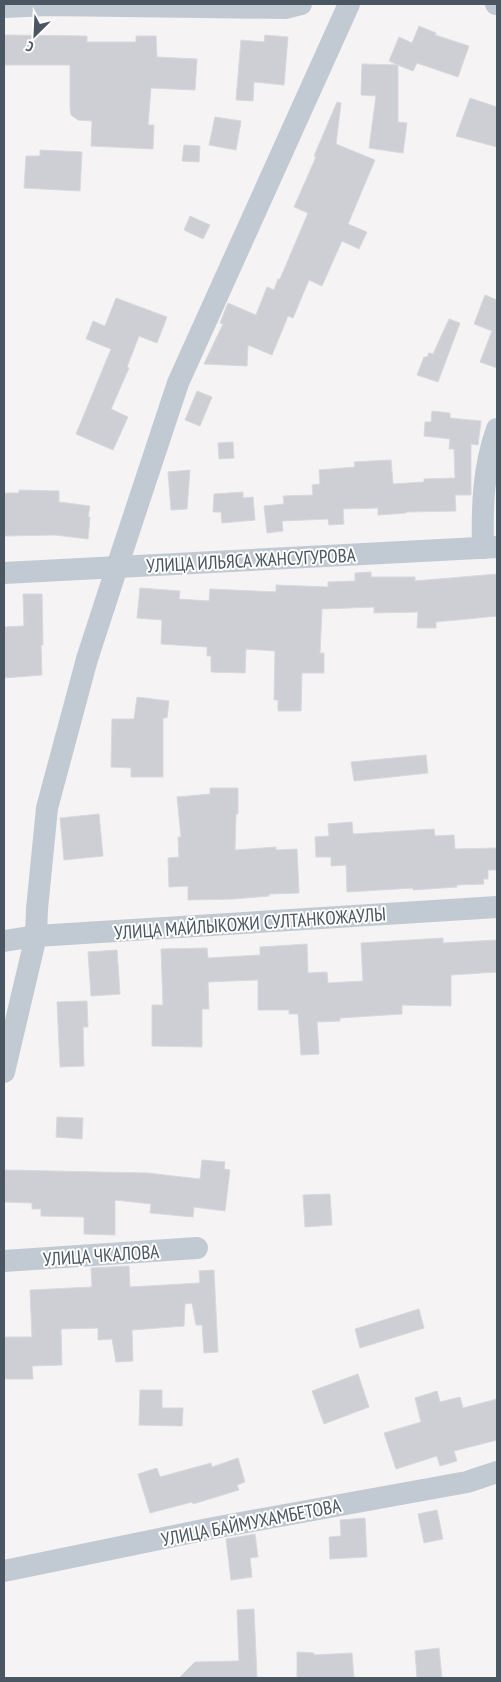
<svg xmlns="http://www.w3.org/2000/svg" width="501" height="1682" viewBox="0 0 501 1682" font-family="'PT Sans Narrow',sans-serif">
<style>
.building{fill:#cdcfd5;stroke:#d7d9de}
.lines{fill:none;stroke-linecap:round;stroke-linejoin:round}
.minor{stroke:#c1cad2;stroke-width:22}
.labels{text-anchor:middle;stroke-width:4;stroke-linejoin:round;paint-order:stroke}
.street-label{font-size:19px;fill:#4a5661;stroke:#fff}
</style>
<rect width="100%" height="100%" fill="#f5f3f3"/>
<g class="building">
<path d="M419,26L436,33L435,35L469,46L458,77L417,63L413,71L398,65V122L407,123L403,153L369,148L376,96L361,95L362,64L398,65L389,61L399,37L412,43Z"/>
<path d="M4,35L87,36V42H136V36H156L157,57L197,59L195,90L151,88L148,125H154L153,149L91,146L92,121L78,120L71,115L70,108V65H4Z"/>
<path d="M265,35L288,37L284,85L254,82L253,101L236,100L241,40L264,42Z"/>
<path d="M470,98L497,107V147L456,136Z"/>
<path d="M337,102L341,103L336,144L375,160L348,224L367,232L359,249L342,241L322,286L309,280L293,318L288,316L272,355L248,345L247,366L204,364L223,324L220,323L228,303L256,315L267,287L274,290L278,279H280L308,213L294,207L316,157L314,156Z"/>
<path d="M215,117L241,121L236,150L209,145Z"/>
<path d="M184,145L200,146L199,162L182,161Z"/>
<path d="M40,150L82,152L80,191L24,188L26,156H40Z"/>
<path d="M190,216L210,225L203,239L184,230Z"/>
<path d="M485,295L497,300V368L480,362L492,331L474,324Z"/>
<path d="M116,298L167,317L157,343L139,336L127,367L129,368L111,409L128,417L113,450L76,434L111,349L86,339L93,321L105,326Z"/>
<path d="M449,319L460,323L438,382L417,375L424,357H427L429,353L433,354Z"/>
<path d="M197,391L212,397L200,426L185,420Z"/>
<path d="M432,411L450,413V418L481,421L478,445L471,444V495H455L456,511L406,512V513L378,515V508L343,509L344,524L329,525L328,519L282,521L283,531L267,533L264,506L284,504L283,496L313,495L312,485L320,484L319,470L355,467L354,462L391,460L393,484L424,482V479L455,478L454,449H449L450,439L424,436L425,422H431Z"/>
<path d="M233,442L234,458L219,459L218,443Z"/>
<path d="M190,470L187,509L171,510L168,472Z"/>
<path d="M19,490L59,491V502L90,506L88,517H90L88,539L55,535L4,536V493H19Z"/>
<path d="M243,492V498L253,497L255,520L222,523L221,512H213L214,494Z"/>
<path d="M371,572V577H415V581L497,574V616L436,622V628H417L418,612L374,613V607L322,609L320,653H324V673H302L301,711H278V700H274L275,651L246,649L245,673L211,672V656H207V647L161,644L162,620L137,618L140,588L180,591L179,599L209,601L210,589L276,592V585L328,587V582L355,581V573Z"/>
<path d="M23,594H42L43,645H41L42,675L4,678V627L24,626Z"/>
<path d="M137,697L169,701L167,718H163V777H131V768L111,767L112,719H134Z"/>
<path d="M426,755L428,773L354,781L351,762Z"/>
<path d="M210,788H238V814H236L235,850L276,847V850L297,849L299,893L269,894V896L234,899L188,900V886L169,887L168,858L179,857L178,837H181L177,797L210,794Z"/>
<path d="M99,814L103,856L64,860L60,818Z"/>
<path d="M352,822L353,834L434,829L435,836L454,835L455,849L497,848V870H488V879H483L484,884L457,885V887L413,890V888L347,892L346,865L331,866V857H316L315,837L329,836L328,824Z"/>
<path d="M443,938V943L497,940V972L451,975V1006L402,1005V1014L340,1018V1021L317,1022L319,1054L301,1055L298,1014H289V1010H258V980L208,982L209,1009H202V1047L152,1046V1005H163L161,949L207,948L208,958L260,955V947L307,944L308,973L327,972L328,983L363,981L361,943Z"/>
<path d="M117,950L120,994L91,996L88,952Z"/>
<path d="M87,1001L88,1027H83L84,1066L60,1067L57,1002Z"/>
<path d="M57,1117L83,1118L82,1139L56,1137Z"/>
<path d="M202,1160L225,1162L224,1169L230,1170L225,1211L194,1207L193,1217L150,1213L151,1204L115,1200V1235L84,1234V1217L41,1216V1209H32V1203L4,1202L5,1170L147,1173L200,1179Z"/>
<path d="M330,1194L332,1225L305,1227L303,1195Z"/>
<path d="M129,1266L130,1287L200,1283L199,1271L214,1270L218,1352L204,1353L202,1325H196L192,1303L185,1304L184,1326L132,1330L133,1361L116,1362L112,1339L98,1340V1328L61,1329L62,1365L32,1366L33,1379H4V1337H32L30,1290L92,1287L91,1268Z"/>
<path d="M419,1309L424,1328L360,1348L355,1329Z"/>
<path d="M358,1374L369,1407L324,1424L312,1391Z"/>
<path d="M140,1390H162V1408H183L182,1426L139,1425Z"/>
<path d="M437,1391L440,1402L460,1397L463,1408L497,1399V1440L454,1451L457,1461L440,1466L437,1456L396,1469L384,1433L421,1422L415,1398Z"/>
<path d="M238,1458L245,1482L237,1485L239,1490L193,1504L192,1502L150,1513L138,1474L157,1468L160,1477L211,1463L212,1467Z"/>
<path d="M437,1510L443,1539L424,1543L418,1514Z"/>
<path d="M365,1518L367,1557L330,1559L329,1537L341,1536L340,1520Z"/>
<path d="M255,1534L258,1557L250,1558L252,1577L231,1580L226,1539Z"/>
<path d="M254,1609L257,1678H179L195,1662L239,1661L237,1610Z"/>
<path d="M439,1648L442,1678H417L415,1651Z"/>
<path d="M297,1652L314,1653V1655L352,1653L354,1678H297Z"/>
</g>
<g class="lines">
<g class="minor">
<path d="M496,4H497"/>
<path d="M4,7L47,5L285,8L301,4"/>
<path d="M483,548C482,507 483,468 497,429"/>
<path d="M4,573L497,547"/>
<path d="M4,941L36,936L497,907"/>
<path d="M4,1072L36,936L37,909L47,808L87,659L117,567L178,383L349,4"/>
<path d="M4,1261L197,1248"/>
<path d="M4,1571L208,1529L467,1482L497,1472"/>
</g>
</g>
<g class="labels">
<g class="street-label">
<text transform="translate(251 560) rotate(-3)" y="7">УЛИЦА ИЛЬЯСА ЖАНСУГУРОВА</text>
<text transform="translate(250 923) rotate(-4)" y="7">УЛИЦА МАЙЛЫКОЖИ СУЛТАНКОЖАУЛЫ</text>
<text transform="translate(101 1255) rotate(-4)" y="7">УЛИЦА ЧКАЛОВА</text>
<text transform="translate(251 1522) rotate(-11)" y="7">УЛИЦА БАЙМУХАМБЕТОВА</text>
</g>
</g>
<rect width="501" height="1682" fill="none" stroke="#4a5661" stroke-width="10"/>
<g transform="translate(35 35) rotate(204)" stroke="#ffffff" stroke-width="4" paint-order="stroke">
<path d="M0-4L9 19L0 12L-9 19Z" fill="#4a5661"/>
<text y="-8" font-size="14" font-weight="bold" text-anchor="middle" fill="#4a5661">С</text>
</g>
</svg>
